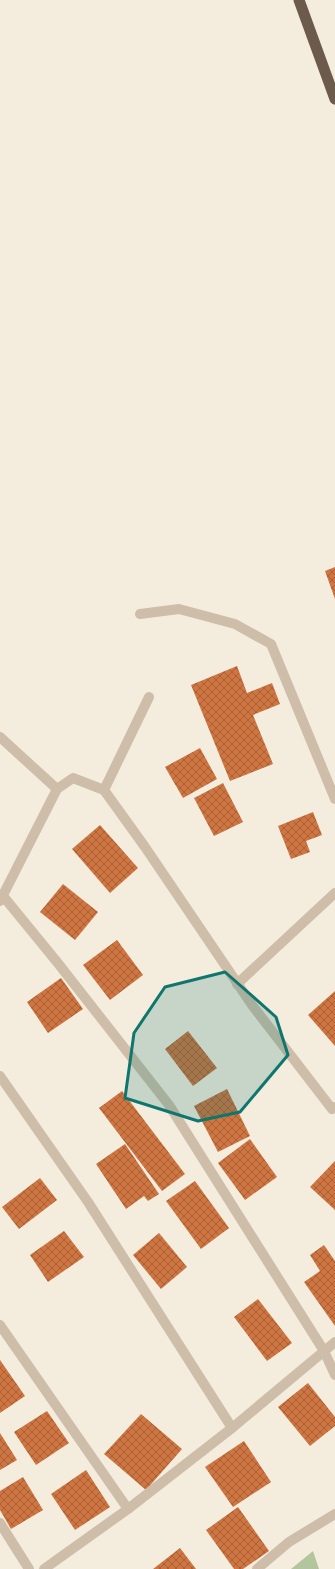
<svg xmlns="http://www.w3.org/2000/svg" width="335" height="1569" viewBox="0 0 335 1569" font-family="Karla,sans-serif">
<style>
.park{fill:#b3c59d}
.building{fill:url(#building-cross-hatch)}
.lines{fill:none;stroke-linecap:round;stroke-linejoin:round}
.minor{stroke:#cebea9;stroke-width:10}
.trunk{stroke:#6c5b4c;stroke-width:11}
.marked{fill:#0f766e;fill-opacity:0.2;stroke:#0f766e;stroke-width:3;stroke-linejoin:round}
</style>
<defs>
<pattern id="building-cross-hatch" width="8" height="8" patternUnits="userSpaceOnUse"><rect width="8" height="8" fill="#ce7542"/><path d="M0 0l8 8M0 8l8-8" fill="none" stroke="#a86137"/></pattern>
</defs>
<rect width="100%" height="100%" fill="#f4edde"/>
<path class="park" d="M313,1551L319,1569H291Z"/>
<g class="building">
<path d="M335,567V599L325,571Z"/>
<path d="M237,666L247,693L272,683L280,704L253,715L273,764L230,781L191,685Z"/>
<path d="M200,748L217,779L183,798L165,767Z"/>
<path d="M223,783L243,822L214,836L194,798Z"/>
<path d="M313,812L322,835L306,841L310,852L291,859L278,826Z"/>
<path d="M100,825L138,868L110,893L72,849Z"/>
<path d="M63,884L98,912L75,940L40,912Z"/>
<path d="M117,940L143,975L110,1000L83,965Z"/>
<path d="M61,978L83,1009L48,1033L27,1002Z"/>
<path d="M335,991V1046L308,1015Z"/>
<path d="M188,1031L217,1068L193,1086L165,1049Z"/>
<path d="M227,1089L250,1136L218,1152L194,1106Z"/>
<path d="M122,1091L185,1174L162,1191L99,1108Z"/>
<path d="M250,1139L277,1177L245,1200L218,1163Z"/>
<path d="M125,1144L159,1194L148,1201L144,1196L126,1209L96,1164Z"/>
<path d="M335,1161V1210L310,1187Z"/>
<path d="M40,1178L57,1200L19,1229L2,1207Z"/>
<path d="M195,1181L229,1228L201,1249L166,1201Z"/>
<path d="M64,1231L84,1257L48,1282L30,1255Z"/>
<path d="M159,1233L187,1267L161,1289L133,1255Z"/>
<path d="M324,1245L335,1261V1326L304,1282L320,1271L310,1255Z"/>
<path d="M258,1299L292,1343L267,1361L234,1317Z"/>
<path d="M0,1360L25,1396L0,1413Z"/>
<path d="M308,1383L335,1417V1426L310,1446L278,1407Z"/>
<path d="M47,1411L69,1443L36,1465L14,1432Z"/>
<path d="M141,1414L182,1449L146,1490L104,1454Z"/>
<path d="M0,1433L17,1460L0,1470Z"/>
<path d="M244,1441L271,1482L233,1507L205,1467Z"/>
<path d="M86,1470L110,1507L75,1530L51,1494Z"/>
<path d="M23,1477L43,1510L11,1529L0,1510V1491Z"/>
<path d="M238,1507L269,1551L243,1569H234L206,1530Z"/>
<path d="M180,1548L196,1569H153Z"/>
</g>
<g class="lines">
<g class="minor">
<path d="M140,614L179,609L235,624L271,644L335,799"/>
<path d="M0,737L57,789"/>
<path d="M104,790L149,697"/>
<path d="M3,896L57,962L169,1105L324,1351L335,1375"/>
<path d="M0,901L57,789L73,778L104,790L145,847L252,1005L332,1109L335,1107"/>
<path d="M237,984L335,893"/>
<path d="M0,1076L88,1202L232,1428"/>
<path d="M0,1325L128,1509"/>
<path d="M0,1523L29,1569"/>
<path d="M44,1569L128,1509L232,1428L335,1342"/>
<path d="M257,1569L289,1542L335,1514"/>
</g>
<path class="trunk" d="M299,0L335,99"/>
</g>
<path class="marked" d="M225,972L276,1017L288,1055L240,1112L198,1121L125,1098L134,1033L165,987Z"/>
</svg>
